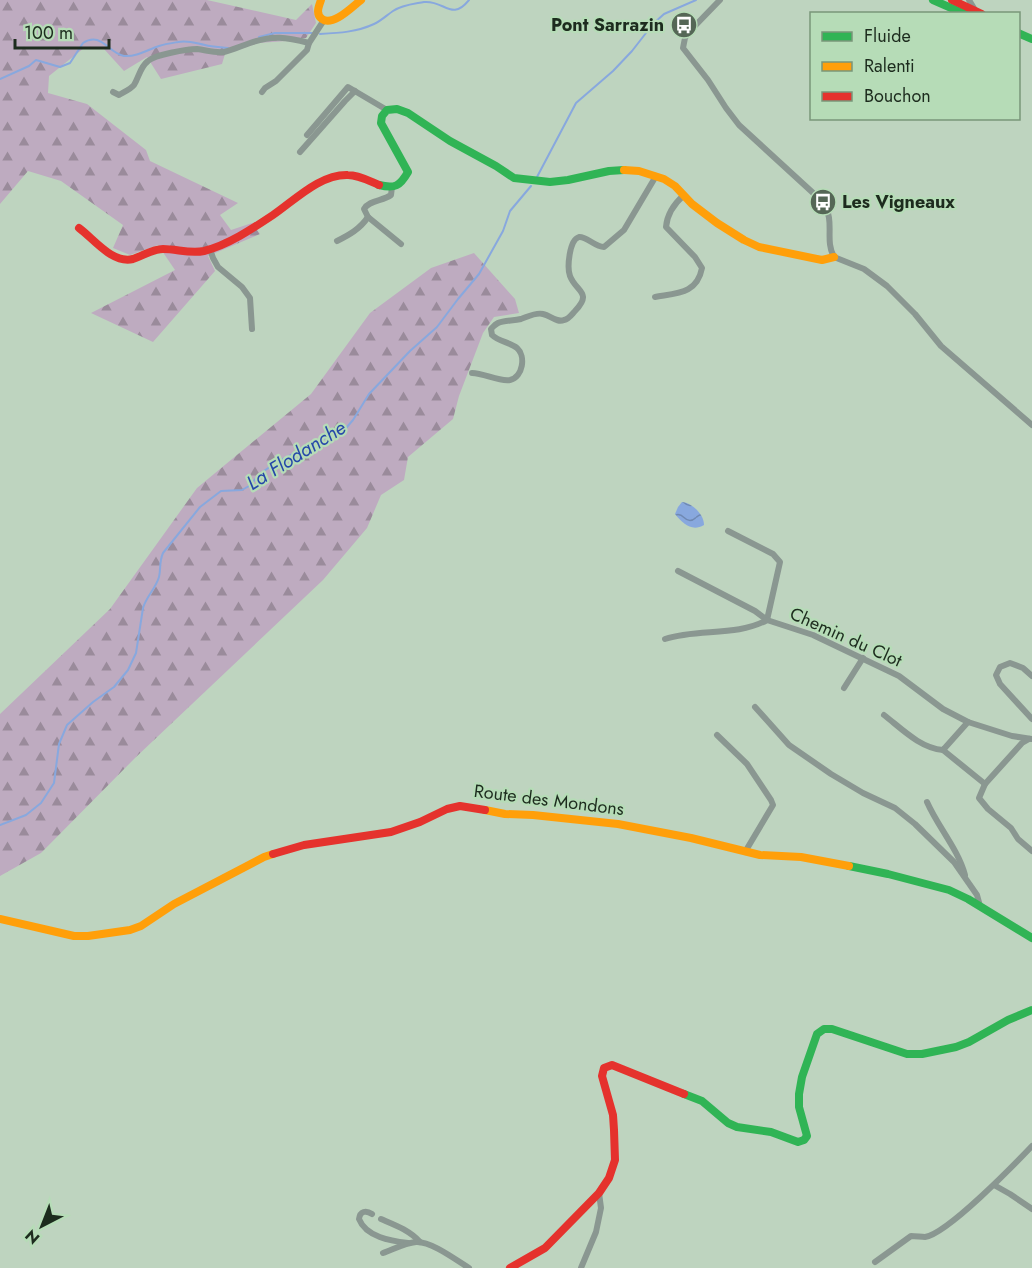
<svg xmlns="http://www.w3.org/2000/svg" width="1032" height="1268" viewBox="0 0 1032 1268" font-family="Jost,sans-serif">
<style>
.forest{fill:url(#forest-firs)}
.water{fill:url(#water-waves)}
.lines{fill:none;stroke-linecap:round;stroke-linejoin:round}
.stream{stroke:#88a8de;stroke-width:2}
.street{stroke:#8a9791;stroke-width:6}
.fast{stroke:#30b455;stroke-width:8}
.slow{stroke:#ff9f0a;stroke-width:8}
.jam{stroke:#e5322d;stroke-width:8}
.labels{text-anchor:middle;stroke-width:4.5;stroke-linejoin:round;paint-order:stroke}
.poi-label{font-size:18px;font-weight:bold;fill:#1d2c1e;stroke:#b6dcb7;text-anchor:end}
.street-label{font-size:18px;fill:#1d2c1e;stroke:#b6dcb7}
.water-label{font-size:20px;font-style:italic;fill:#2547a9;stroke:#b6dcb7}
</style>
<defs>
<pattern id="forest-firs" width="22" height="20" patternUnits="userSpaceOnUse" patternTransform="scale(1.5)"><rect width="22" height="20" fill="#beabc0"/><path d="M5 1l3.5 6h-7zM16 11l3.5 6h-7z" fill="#9a8b9b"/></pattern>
<pattern id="water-waves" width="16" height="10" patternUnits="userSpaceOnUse" patternTransform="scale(1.5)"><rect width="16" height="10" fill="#88a8de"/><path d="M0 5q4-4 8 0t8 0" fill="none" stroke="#6f89b3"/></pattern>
</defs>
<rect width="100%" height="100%" fill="#bed4bf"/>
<g class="forest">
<path d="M0,0H207L296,20L312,4L316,23L306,38L287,41L258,43L225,54L222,64L161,79L147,57L124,71L104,49L84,48L49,76L48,93L87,104L146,150L150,161L238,203L220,215L231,230L252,223L260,234L208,256L215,271L153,342L91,313L175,270L158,245L130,255L113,248L123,225L61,181L28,171L0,204Z"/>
<path d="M474,253L515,299L519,313L494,317L483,333L459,396L453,419L408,457L404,480L381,495L367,528L323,580L136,757L41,853L0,876V714L110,609L197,488L311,394L370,313L431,268Z"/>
</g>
<path class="water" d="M682,502C692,503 704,514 704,525C692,532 683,524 675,514L678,507Z"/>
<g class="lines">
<g class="stream">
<path d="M320,34C339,33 357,32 374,24C381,21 387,15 393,11C402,5 414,4 424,2C445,0 451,22 469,0"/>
<path d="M259,37L275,33H312"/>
<path d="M0,79L29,66L36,60L60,67L70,63L83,43C101,31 108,53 124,56C137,57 147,50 159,46C165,44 172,43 178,42C188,40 195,43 205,45C213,47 220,47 228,48"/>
<path d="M537,177L576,103L613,71L632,51L653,24L664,14L696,0"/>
<path d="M0,825L26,815L41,803L54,783L59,744L67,725L93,702L114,687L128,670L136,653L143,608C146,597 156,588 159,577C161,569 159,562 163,553L200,507L221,491L242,490L249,486L261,473L277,462L347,427L353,420L369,394L410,351L437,327L458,299L479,274L503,231L510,211L531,186"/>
</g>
<g class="street">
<path d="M720,0L688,33L685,38L683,48L708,80L726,108L739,125L823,202C836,222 824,239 834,257L864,269L887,286L915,314L941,346L1032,425"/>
<path d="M969,0L975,10"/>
<path d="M113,92L119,95C124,92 131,89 134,85C139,77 140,67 148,61C154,55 187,49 197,49C206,50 214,53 224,52C233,50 241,46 250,43C273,35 286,37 309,43"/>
<path d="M262,92L265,88L276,81L307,50L309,43L324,20"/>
<path d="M307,135L348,87L387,110"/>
<path d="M300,152L345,101L355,91"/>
<path d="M392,187L391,195C383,201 369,200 364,209L368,217L401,244"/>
<path d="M337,241C349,235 360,229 368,217"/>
<path d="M210,249L213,258L218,267L242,287L250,298L252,329"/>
<path d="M655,297C677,293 697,294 702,268L695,257L666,227C667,214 675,203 684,195"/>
<path d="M472,373C484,373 499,382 510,380C523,377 526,356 517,348C510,342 499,342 492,335L491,329C494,326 494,325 498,323C504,320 513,321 521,319C527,317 536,312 543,314C551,316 557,323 564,320C569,319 572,314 575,311C593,292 576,292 570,276C567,268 569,240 579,237C586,236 595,247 604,247L624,230L656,176"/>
<path d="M678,571L755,611L767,620L780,562L773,554L728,531"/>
<path d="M665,639C698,628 736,637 767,620L813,635L899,676L943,709L968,722"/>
<path d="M1032,676L1023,668L1010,663L1000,667L996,675L1000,684L1032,719"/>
<path d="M844,688L863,658"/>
<path d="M755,707L789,745L831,774L863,793L895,808L915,824L954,862L977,895L980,906"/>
<path d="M884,715C902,729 920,748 943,750L968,722L1012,736L1032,739"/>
<path d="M717,735L747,764L771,800L773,805L745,852"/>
<path d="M1029,739L1022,743L985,784L979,798L988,809L1011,828L1018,839L1032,851"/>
<path d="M943,750L985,784"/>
<path d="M927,802C938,827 958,849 965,875"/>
<path d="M994,1185L1010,1194L1032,1209"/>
<path d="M372,1214C366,1210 360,1211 359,1219C366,1237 391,1241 408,1243"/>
<path d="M381,1219C395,1225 409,1230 420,1242"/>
<path d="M383,1253C394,1249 405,1243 416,1242C431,1241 456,1260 469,1268"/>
<path d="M875,1262L911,1236C916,1236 921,1237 925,1237C947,1234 1014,1165 1032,1146"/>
<path d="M581,1268L596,1232L601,1208L599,1193"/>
</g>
<g class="fast">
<path d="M933,0L965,14"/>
<path d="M1018,33L1032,39"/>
<path d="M379,185C395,189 400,186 408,172L381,123L382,116L387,110L397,109L408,113L450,141L496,166L514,178L550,182L568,180L609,171L624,170"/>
<path d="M849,866L888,874L949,890L968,899L1032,938"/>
<path d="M684,1094L702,1101L728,1123L737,1127L771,1132L798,1142L804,1140L807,1136L799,1107V1094L802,1077L817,1034L824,1029H832L907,1054H922L956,1047L969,1042L1008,1020L1032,1010"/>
</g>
<g class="slow">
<path d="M321,0C319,6 315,14 322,19C333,27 353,6 361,0"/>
<path d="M624,170L639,171L664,179L675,186L692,204L717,223L744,240L759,247L822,260L834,257"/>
<path d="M485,810L505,814L533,815L618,824L691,838L760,855L801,857L849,866"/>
<path d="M0,919L74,936H88L130,930L141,926L174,904L264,857L273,854"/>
</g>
<g class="jam">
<path d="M952,0L982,14"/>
<path d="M79,228C94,239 112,264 133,259C143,256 152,249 163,249C177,249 190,254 204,251C228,245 252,229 273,215C295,200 320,174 348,175C359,175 369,181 379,185"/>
<path d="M273,854L304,845L391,832L420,822L447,809L460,806L485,810"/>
<path d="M510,1268L545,1248L599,1193L609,1178L615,1160L614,1130L613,1115L602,1076L604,1068L612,1065L684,1094"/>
</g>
</g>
<defs>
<symbol id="bus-disc" viewBox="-11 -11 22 22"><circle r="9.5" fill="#556756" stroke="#b6dcb7"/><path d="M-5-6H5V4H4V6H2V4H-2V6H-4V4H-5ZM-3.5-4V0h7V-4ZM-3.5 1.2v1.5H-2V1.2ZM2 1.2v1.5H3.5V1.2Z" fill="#fff"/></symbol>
</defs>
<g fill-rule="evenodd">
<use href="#bus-disc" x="669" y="10" width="30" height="30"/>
<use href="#bus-disc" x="808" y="187" width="30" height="30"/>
</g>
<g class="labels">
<g class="poi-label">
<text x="664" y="31">Pont Sarrazin</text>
<text x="842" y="208" text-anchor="start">Les Vigneaux</text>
</g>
<g class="street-label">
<text transform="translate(846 637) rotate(24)" y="6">Chemin du Clot</text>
<text transform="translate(549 800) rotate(7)" y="6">Route des Mondons</text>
</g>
<g class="water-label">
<text transform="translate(296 455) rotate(-32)" y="7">La Flodanche</text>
</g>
</g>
<rect x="810" y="12" width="210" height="108" fill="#b6dcb7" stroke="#79967a" stroke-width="1.5"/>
<rect x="822" y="32" width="30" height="9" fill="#30b455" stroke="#79967a" stroke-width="1.5"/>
<text x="864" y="42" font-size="18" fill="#1d2c1e">Fluide</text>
<rect x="822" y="62" width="30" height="9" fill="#ff9f0a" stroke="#79967a" stroke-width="1.5"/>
<text x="864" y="72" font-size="18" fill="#1d2c1e">Ralenti</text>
<rect x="822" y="92" width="30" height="9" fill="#e5322d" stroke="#79967a" stroke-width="1.5"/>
<text x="864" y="102" font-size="18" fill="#1d2c1e">Bouchon</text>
<g transform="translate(42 1226) rotate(222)" stroke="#b6dcb7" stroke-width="4.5" paint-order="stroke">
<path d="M0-4.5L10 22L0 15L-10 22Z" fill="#1d2c1e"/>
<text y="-9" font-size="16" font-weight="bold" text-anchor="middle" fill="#1d2c1e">N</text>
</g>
<path d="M15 39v9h94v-9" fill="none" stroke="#1d2c1e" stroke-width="3"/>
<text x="24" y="39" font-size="18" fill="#1d2c1e" stroke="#b6dcb7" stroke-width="4.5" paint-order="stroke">100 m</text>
</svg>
